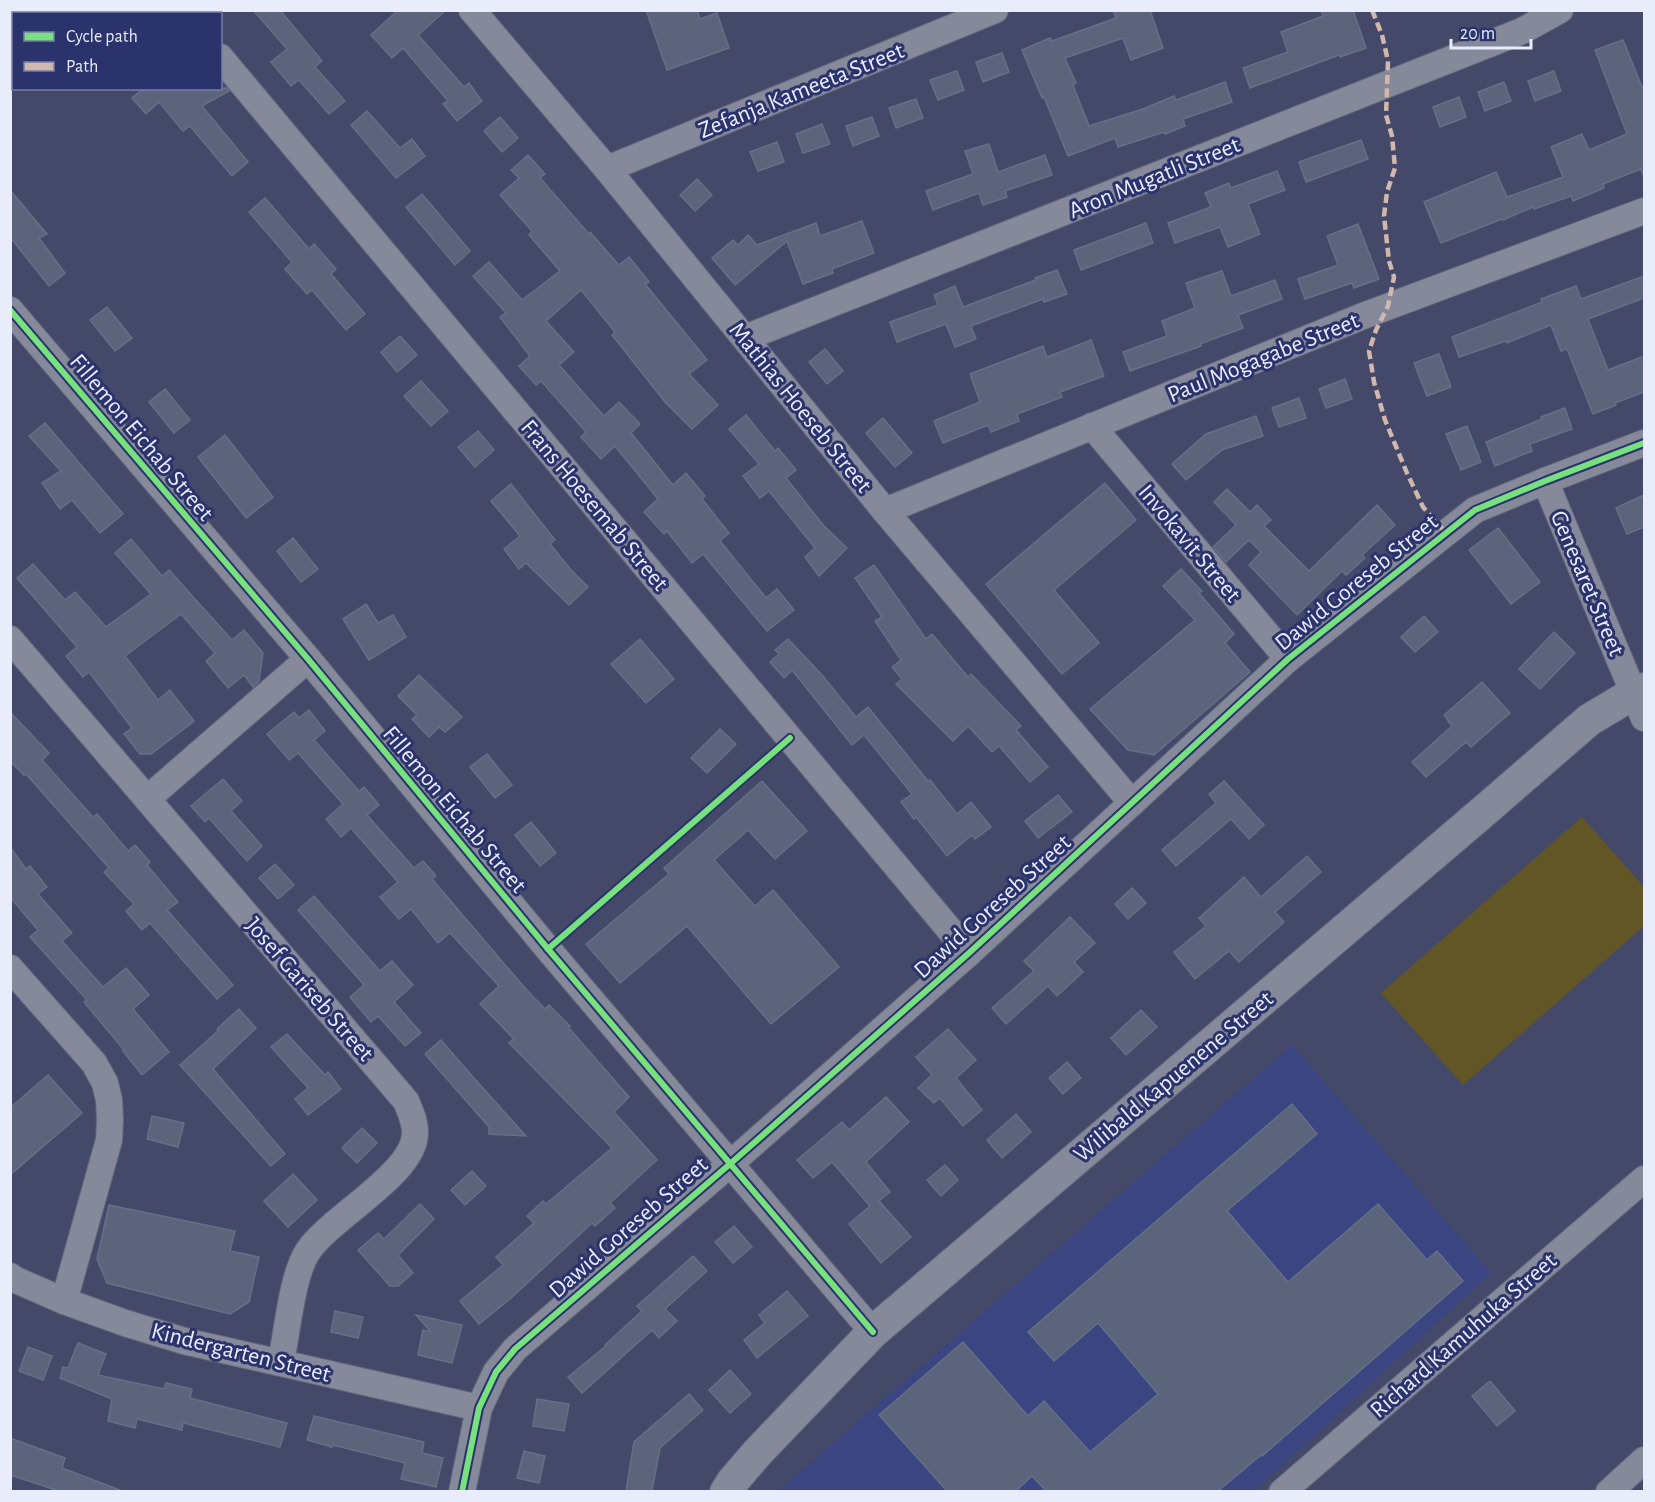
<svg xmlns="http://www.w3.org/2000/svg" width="1655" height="1502" viewBox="0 0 1655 1502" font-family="'Alegreya Sans',sans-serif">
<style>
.built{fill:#3b4581}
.green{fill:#635626}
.building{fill:#5b647b;stroke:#647088;stroke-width:1.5}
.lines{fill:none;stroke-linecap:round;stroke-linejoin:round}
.minor-casing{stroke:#62667d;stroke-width:28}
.tertiary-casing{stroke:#62667d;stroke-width:34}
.minor{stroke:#858999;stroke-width:26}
.tertiary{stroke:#858999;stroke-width:32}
.quiet{stroke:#d1b7ad;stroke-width:4.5;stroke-dasharray:9 4.5;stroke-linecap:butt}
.cycleway-casing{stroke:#2b336c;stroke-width:10}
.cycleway{stroke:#77e17e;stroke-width:6}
.labels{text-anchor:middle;stroke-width:6;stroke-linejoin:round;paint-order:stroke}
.street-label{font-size:24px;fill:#e9ecfb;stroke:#2b336c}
</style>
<rect width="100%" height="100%" fill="#444969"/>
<path class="built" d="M1292,1045L1491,1273L1254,1491L777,1492Z"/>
<path class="green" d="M1582,817L1644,887V926L1463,1085L1381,993Z"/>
<g class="building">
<path d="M253,10H280L322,61L315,67L345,101L329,114L299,80L291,86L271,62L287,49Z"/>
<path d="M398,10H446L418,35L464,87L469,83L482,101L457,121L443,104L448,101L403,48L392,58L371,35Z"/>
<path d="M646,10H697L700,19L717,13L729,48L667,70Z"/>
<path d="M1113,10H1150L1163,48L1131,60L1123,38L1065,58L1076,83L1073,85L1089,126L1143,109L1174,96L1176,100L1225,82L1232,102L1183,119L1185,126L1165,134L1164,132L1118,147L1115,138L1068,156L1044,97L1042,98L1022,50L1050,38L1052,41L1116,18Z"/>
<path d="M1321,10H1353L1366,48L1340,57L1339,55L1250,88L1243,68L1288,52L1281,32L1323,16Z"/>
<path d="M1623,40L1644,92V175H1643L1641,169L1603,184L1604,188L1573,201L1571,196L1534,209L1533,207L1503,220L1502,219L1441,243L1424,202L1496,172L1507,197L1563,177L1551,147L1582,134L1589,150L1627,134L1595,50Z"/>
<path d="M1002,53L1009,72L983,82L976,62Z"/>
<path d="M957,71L964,90L938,100L930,80Z"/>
<path d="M1554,71L1561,91L1535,101L1528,81Z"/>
<path d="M1504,82L1511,101L1485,111L1478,92Z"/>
<path d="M144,88H227L229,91L202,106L248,162L232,176L190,126L183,131L159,102L146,114L132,98Z"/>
<path d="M1459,97L1466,117L1440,127L1433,107Z"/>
<path d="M916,99L923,118L896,128L889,108Z"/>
<path d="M367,111L400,148L412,139L425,156L396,178L351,125Z"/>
<path d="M500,117L518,138L502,152L484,131Z"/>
<path d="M872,117L879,136L853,146L846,126Z"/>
<path d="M822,124L830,144L803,153L796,134Z"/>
<path d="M1361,140L1368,159L1306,182L1299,162Z"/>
<path d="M777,142L784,162L758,171L750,152Z"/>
<path d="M989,144L998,172L1045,155L1052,175L1005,191L1007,197L983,205L979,193L933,210L926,191L973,174L965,151Z"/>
<path d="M528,155L545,174L540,178L589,234L590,232L619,265L629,257L649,282L645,284L707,360L689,374L718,405L692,429L665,402L612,335L615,332L581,290L546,321L574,352L559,365L604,416L619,402L640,424L631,433L673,485L686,473L705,496L702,499L729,533L720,541L766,598L777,589L794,610L767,631L703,554L692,563L667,531L664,534L644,512L658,499L615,446L601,459L581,437L586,432L541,381L536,385L519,366L530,356L500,317L506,313L473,276L489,262L522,300L560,271L529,235L532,231L500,195L519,178L511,170Z"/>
<path d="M1277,171L1285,190L1248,204L1260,234L1228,247L1220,227L1175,243L1168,223L1211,207L1205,193L1229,183L1231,188Z"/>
<path d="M697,179L712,195L695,211L680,195Z"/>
<path d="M10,190L47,234L39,238L65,273L49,286L10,237Z"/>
<path d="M422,194L470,251L455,265L406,207Z"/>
<path d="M265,198L309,249L314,244L336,269L331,274L365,314L346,330L312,290L307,294L285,269L292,262L249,212Z"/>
<path d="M862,221L874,253L832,269L833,273L803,284L787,241L735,285L712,258L733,240L738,245L748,235L757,245L816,223L820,236Z"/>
<path d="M1146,223L1153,243L1081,270L1074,250Z"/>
<path d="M1358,224L1379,279L1354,288L1352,283L1305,299L1298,279L1338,265L1327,236Z"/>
<path d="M1057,270L1067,294L1044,302L1043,299L971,326L976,339L955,347L946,324L897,342L890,322L938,305L934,295L955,286L963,307L1036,280L1035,278Z"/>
<path d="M1222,271L1231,296L1275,280L1282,299L1238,315L1243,328L1200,344L1201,346L1130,371L1123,352L1167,336L1162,321L1195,308L1186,283Z"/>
<path d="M1644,276V298L1588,319L1608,370L1644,356V392L1615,403L1616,405L1593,414L1567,349L1561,351L1551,325L1507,343L1506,341L1459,357L1452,337L1542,302L1541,299L1576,286L1581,299Z"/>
<path d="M107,307L132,338L115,351L90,320Z"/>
<path d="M400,336L417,355L397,372L381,352Z"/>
<path d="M1091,340L1104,376L1060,392L1062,397L1017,414L1019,421L991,432L988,425L943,443L934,421L980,402L970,374L1043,346L1047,357Z"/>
<path d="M825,349L843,371L827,384L809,362Z"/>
<path d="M1439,354L1451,387L1427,396L1414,363Z"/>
<path d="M1345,379L1352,399L1326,408L1319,389Z"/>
<path d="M421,381L448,411L431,426L404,396Z"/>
<path d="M165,389L190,420L174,433L149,402Z"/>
<path d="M1299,398L1306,418L1279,427L1272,408Z"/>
<path d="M1565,408L1572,429L1530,444L1532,451L1495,466L1486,442L1542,419L1541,417Z"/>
<path d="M746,415L775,451L778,448L796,470L786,478L824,526L847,548L819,576L805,557L815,548L769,491L760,498L743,476L759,464L729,429Z"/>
<path d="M1256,416L1263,436L1222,450L1186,480L1172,464L1206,434Z"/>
<path d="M883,418L912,453L895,467L866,433Z"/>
<path d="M45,423L123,514L100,533L72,500L60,509L42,483L61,471L29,436Z"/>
<path d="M1467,426L1481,462L1461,470L1446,434Z"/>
<path d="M478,431L494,450L475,467L458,447Z"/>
<path d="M225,435L273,497L246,518L198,457Z"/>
<path d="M1105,483L1136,520L1054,590L1099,643L1062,674L986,584Z"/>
<path d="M511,484L555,540L550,544L571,570L588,587L569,605L526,563L519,569L504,549L520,536L491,501Z"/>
<path d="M1227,489L1250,512L1257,505L1271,520L1264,526L1309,571L1377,505L1395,525L1362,555L1365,558L1346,575L1342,571L1297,615L1249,565L1261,552L1249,540L1226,562L1213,547L1236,525L1214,502Z"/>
<path d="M1644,495V527L1627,534L1616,508Z"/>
<path d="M1498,528L1540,582L1511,604L1469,550Z"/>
<path d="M293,538L318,569L301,582L277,551Z"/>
<path d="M131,539L162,576L169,570L232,640L244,630L263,653L259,681L253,687L244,675L228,688L206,661L215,653L181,614L125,656L158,700L170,690L194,721L151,754H140L124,734L132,728L89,672L83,677L66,656L77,647L17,578L33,564L65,600L75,592L106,627L151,594L115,553Z"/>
<path d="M874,565L926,639L932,634L968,677L971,674L1021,726L1016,730L1048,767L1030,782L999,746L992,752L968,726L953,741L896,684L902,679L892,667L901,660L875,621L882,617L855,578Z"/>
<path d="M1181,569L1202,591L1199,593L1234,634L1225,643L1250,672L1154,755L1128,750L1090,709L1195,620L1163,586Z"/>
<path d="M366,604L378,623L393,615L406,637L369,660L343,619Z"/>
<path d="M1424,616L1438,632L1415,652L1401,637Z"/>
<path d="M1554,632L1575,653L1540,689L1519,669Z"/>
<path d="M640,639L674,679L646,703L611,664Z"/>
<path d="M788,639L822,675L856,717L868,707L928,781L930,780L957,814L971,802L991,827L975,839L972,835L947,856L916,817L914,819L901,802L912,794L864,735L852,745L792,670L784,678L770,662L779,654L775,650Z"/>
<path d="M419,675L462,717L445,732L439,727L429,737L412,719L417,715L398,696Z"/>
<path d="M1482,682L1510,713L1471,747L1466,742L1426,777L1412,762L1452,726L1444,715Z"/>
<path d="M309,710L325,731L314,740L359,791L364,787L379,805L367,815L414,868L423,861L436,876L432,879L524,987L545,1009L549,1005L570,1026L568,1027L629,1097L614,1112L657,1160L610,1203L615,1208L595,1226L592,1223L510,1299L479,1324L460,1301L503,1265L496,1257L534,1223L527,1216L543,1201L546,1204L612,1148L509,1043L514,1039L480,1004L499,986L450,933L438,943L411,909L399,919L380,897L398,882L351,828L341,837L326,819L343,804L298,753L289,760L267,734L294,712L299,718Z"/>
<path d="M10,712L49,753L42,760L93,817L97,814L128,851L135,845L150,862L147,865L178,902L167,910L233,985L217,999L150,923L142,930L126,911L134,904L104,872L109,868L26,774L24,775L10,761Z"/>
<path d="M720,729L736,744L707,773L691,758Z"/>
<path d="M487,754L512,785L495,798L470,767Z"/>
<path d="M223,779L242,801L231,811L262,846L247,861L209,818L205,822L191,806Z"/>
<path d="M762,781L807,831L775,859L748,830L714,860L755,906L773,890L839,967L771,1024L687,926L620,983L586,944L669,874L664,868Z"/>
<path d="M1224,781L1264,825L1249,839L1231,819L1176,866L1162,850L1216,803L1209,794Z"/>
<path d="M1058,795L1072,812L1038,838L1025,821Z"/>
<path d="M531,822L556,853L540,866L515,835Z"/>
<path d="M10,847L26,869L30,866L47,887L38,894L72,933L62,941L103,987L126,968L149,995L133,1009L169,1052L142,1075L123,1051L124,1050L84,1002L87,1000L30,937L38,930L10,897Z"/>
<path d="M1307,856L1321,872L1275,912L1284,922L1239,962L1229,951L1195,979L1174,952L1206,926L1199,918L1244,877L1261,897Z"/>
<path d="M275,864L294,885L278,899L259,878Z"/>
<path d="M1132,888L1146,903L1128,919L1115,904Z"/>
<path d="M314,896L380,971L392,961L413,985L394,1002L421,1033L405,1046L378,1016L371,1022L350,997L364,985L298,910Z"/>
<path d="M1070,917L1095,943L1074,962L1083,972L1057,996L1048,986L1006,1024L992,1008L1034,971L1024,961Z"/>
<path d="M239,1009L256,1028L213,1069L285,1154L271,1166L180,1065L219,1030L217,1029Z"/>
<path d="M1141,1010L1157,1027L1126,1055L1111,1038Z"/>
<path d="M948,1029L976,1060L956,1078L982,1110L963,1126L940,1098L934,1103L918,1088L932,1075L916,1057Z"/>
<path d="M287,1034L325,1075L328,1072L341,1089L308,1115L295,1099L308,1088L271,1047Z"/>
<path d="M441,1040L473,1077L526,1136L489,1134V1127L425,1054Z"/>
<path d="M1067,1062L1081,1078L1063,1094L1049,1078Z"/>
<path d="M48,1075L82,1113L10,1175V1108Z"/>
<path d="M886,1097L909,1122L866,1162L890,1192L879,1201L911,1237L881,1263L849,1224L870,1206L832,1162L813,1178L797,1160L842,1122L849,1130Z"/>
<path d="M1292,1104L1317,1134L1227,1211L1288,1282L1378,1204L1427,1260L1437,1251L1463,1281L1262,1456L1261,1455L1218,1491H1046L1032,1476L1016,1491H947L879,1415L963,1342L1028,1416L1044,1401L1090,1452L1158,1394L1098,1323L1054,1361L1028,1332Z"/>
<path d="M1016,1114L1031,1132L1002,1158L987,1140Z"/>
<path d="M152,1116L184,1123L178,1147L147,1139Z"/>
<path d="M362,1128L377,1143L357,1163L342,1148Z"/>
<path d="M945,1165L958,1180L941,1196L927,1180Z"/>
<path d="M472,1171L486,1186L465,1205L451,1190Z"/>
<path d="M293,1174L317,1200L288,1227L264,1201Z"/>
<path d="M420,1204L434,1219L398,1255L413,1273L398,1286H390L358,1250L378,1233L384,1239Z"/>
<path d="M109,1205L235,1231L230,1251L259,1257L249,1302L230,1314L107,1283L97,1259Z"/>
<path d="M734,1226L752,1247L733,1263L715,1242Z"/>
<path d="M693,1256L707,1271L665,1309L677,1321L659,1338L652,1330L582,1393L568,1377L606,1346L605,1345L642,1311L637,1306Z"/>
<path d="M787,1291L808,1316L757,1358L744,1340L765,1323L759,1315Z"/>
<path d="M335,1311L363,1317L358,1338L331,1332Z"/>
<path d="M416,1315L462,1325L452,1363L418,1355L423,1330L431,1332Z"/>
<path d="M78,1343L106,1354L98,1375L164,1389L166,1383L192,1389L190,1398L287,1423L280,1447L183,1423L182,1430L137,1419L135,1428L108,1421L112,1399L60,1378L63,1367L68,1368Z"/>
<path d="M28,1347L52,1356L43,1380L19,1371Z"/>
<path d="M730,1370L751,1394L730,1413L709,1390Z"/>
<path d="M1490,1381L1515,1411L1497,1426L1472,1396Z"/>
<path d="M689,1394L703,1410L660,1448L652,1491H626L634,1442Z"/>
<path d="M537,1399L569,1404L564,1431L533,1426Z"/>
<path d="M314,1416L424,1442L422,1453L443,1458L436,1487L401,1479L405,1463L333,1445L332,1447L307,1440Z"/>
<path d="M10,1438L65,1458L62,1468L120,1490L119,1491H59L10,1475Z"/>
<path d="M524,1451L545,1456L539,1483L517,1478Z"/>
</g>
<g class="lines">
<defs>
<g id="minor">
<path d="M182,10L184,14"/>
<path d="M472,10L607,169L885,511L1132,803"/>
<path d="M220,57L969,953"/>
<path d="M607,169L995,10"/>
<path d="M10,310L308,659L548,949L873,1332"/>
<path d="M745,338L1522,31L1560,10"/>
<path d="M1092,426L1288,659"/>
<path d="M1545,481L1644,718"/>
<path d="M885,511L1363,316L1644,211"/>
<path d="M10,639L406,1101C410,1111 415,1121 415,1132C416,1173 332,1216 308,1251C292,1275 287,1333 281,1362"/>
<path d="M147,799L308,659"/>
<path d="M10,968L94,1063L105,1083L109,1100L110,1120L109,1140L64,1301"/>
<path d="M10,1276L16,1280L64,1301L125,1323L184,1341L479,1408"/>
<path d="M462,1492L479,1408L496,1372L515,1349L730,1164L969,953L1288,659L1446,533L1475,510L1545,481L1644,443"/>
<path d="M1282,1492L1644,1179"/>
<path d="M1609,1492L1644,1460"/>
</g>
<path id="tertiary" d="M726,1492L733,1481L758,1452L873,1332L1484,811L1589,720L1634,693L1644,689"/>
</defs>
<use href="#minor" class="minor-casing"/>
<use href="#tertiary" class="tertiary-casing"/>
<use href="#minor" class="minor"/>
<use href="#tertiary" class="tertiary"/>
<path class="quiet" d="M1372,10L1382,35L1388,61L1386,115L1392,136L1395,168L1387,192L1384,216L1389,261L1394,277L1388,306L1376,330L1369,351L1374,382L1385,420L1407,473L1423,507L1446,533"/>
<defs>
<g id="cycleway">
<path d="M10,310L308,659L548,949L873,1332"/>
<path d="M548,949L790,738"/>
<path d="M462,1492L479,1408L496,1372L515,1349L730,1164L969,953L1288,659L1446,533L1475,510L1545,481L1644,443"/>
</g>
</defs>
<use href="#cycleway" class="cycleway-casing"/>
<use href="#cycleway" class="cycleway"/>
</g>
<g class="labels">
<g class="street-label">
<text transform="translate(801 90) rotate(-22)" y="8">Zefanja Kameeta Street</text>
<text transform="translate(1154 177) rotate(-22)" y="8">Aron Mugatli Street</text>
<text transform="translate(1263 357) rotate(-22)" y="8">Paul Mogagabe Street</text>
<text transform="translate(801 407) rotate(51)" y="8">Mathias Hoeseb Street</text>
<text transform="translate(142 437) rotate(50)" y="8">Fillemon Eichab Street</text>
<text transform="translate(595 505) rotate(50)" y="8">Frans Hoesemab Street</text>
<text transform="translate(1190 543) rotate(50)" y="8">Invokavit Street</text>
<text transform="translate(1356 582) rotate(-39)" y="8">Dawid Goreseb Street</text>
<text transform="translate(1588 583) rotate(67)" y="8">Genesaret Street</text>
<text transform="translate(455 809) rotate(50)" y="8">Fillemon Eichab Street</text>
<text transform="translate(992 906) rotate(-42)" y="8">Dawid Goreseb Street</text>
<text transform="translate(310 989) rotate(49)" y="8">Josef Gariseb Street</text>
<text transform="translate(1173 1076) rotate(-40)" y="8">Wilibald Kapuenene Street</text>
<text transform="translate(628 1227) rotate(-41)" y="8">Dawid Goreseb Street</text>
<text transform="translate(1463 1335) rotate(-41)" y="8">Richard Kamuhuka Street</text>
<text transform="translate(241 1352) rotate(14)" y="8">Kindergarten Street</text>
</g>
</g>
<rect width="1655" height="1502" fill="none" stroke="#e9ecfb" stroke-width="24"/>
<rect x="12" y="12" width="210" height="78" fill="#2b336c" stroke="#777da5" stroke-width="1.5"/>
<rect x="24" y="32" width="30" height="9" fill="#77e17e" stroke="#777da5" stroke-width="1.5"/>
<text x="66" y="42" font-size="18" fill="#e9ecfb">Cycle path</text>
<rect x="24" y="62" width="30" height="9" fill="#d1b7ad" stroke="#777da5" stroke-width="1.5"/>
<text x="66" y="72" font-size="18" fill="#e9ecfb">Path</text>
<path d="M1451 39v9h80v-9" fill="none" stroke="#e9ecfb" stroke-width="3"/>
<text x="1460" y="39" font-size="18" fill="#e9ecfb" stroke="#2b336c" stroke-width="4.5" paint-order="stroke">20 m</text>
</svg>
